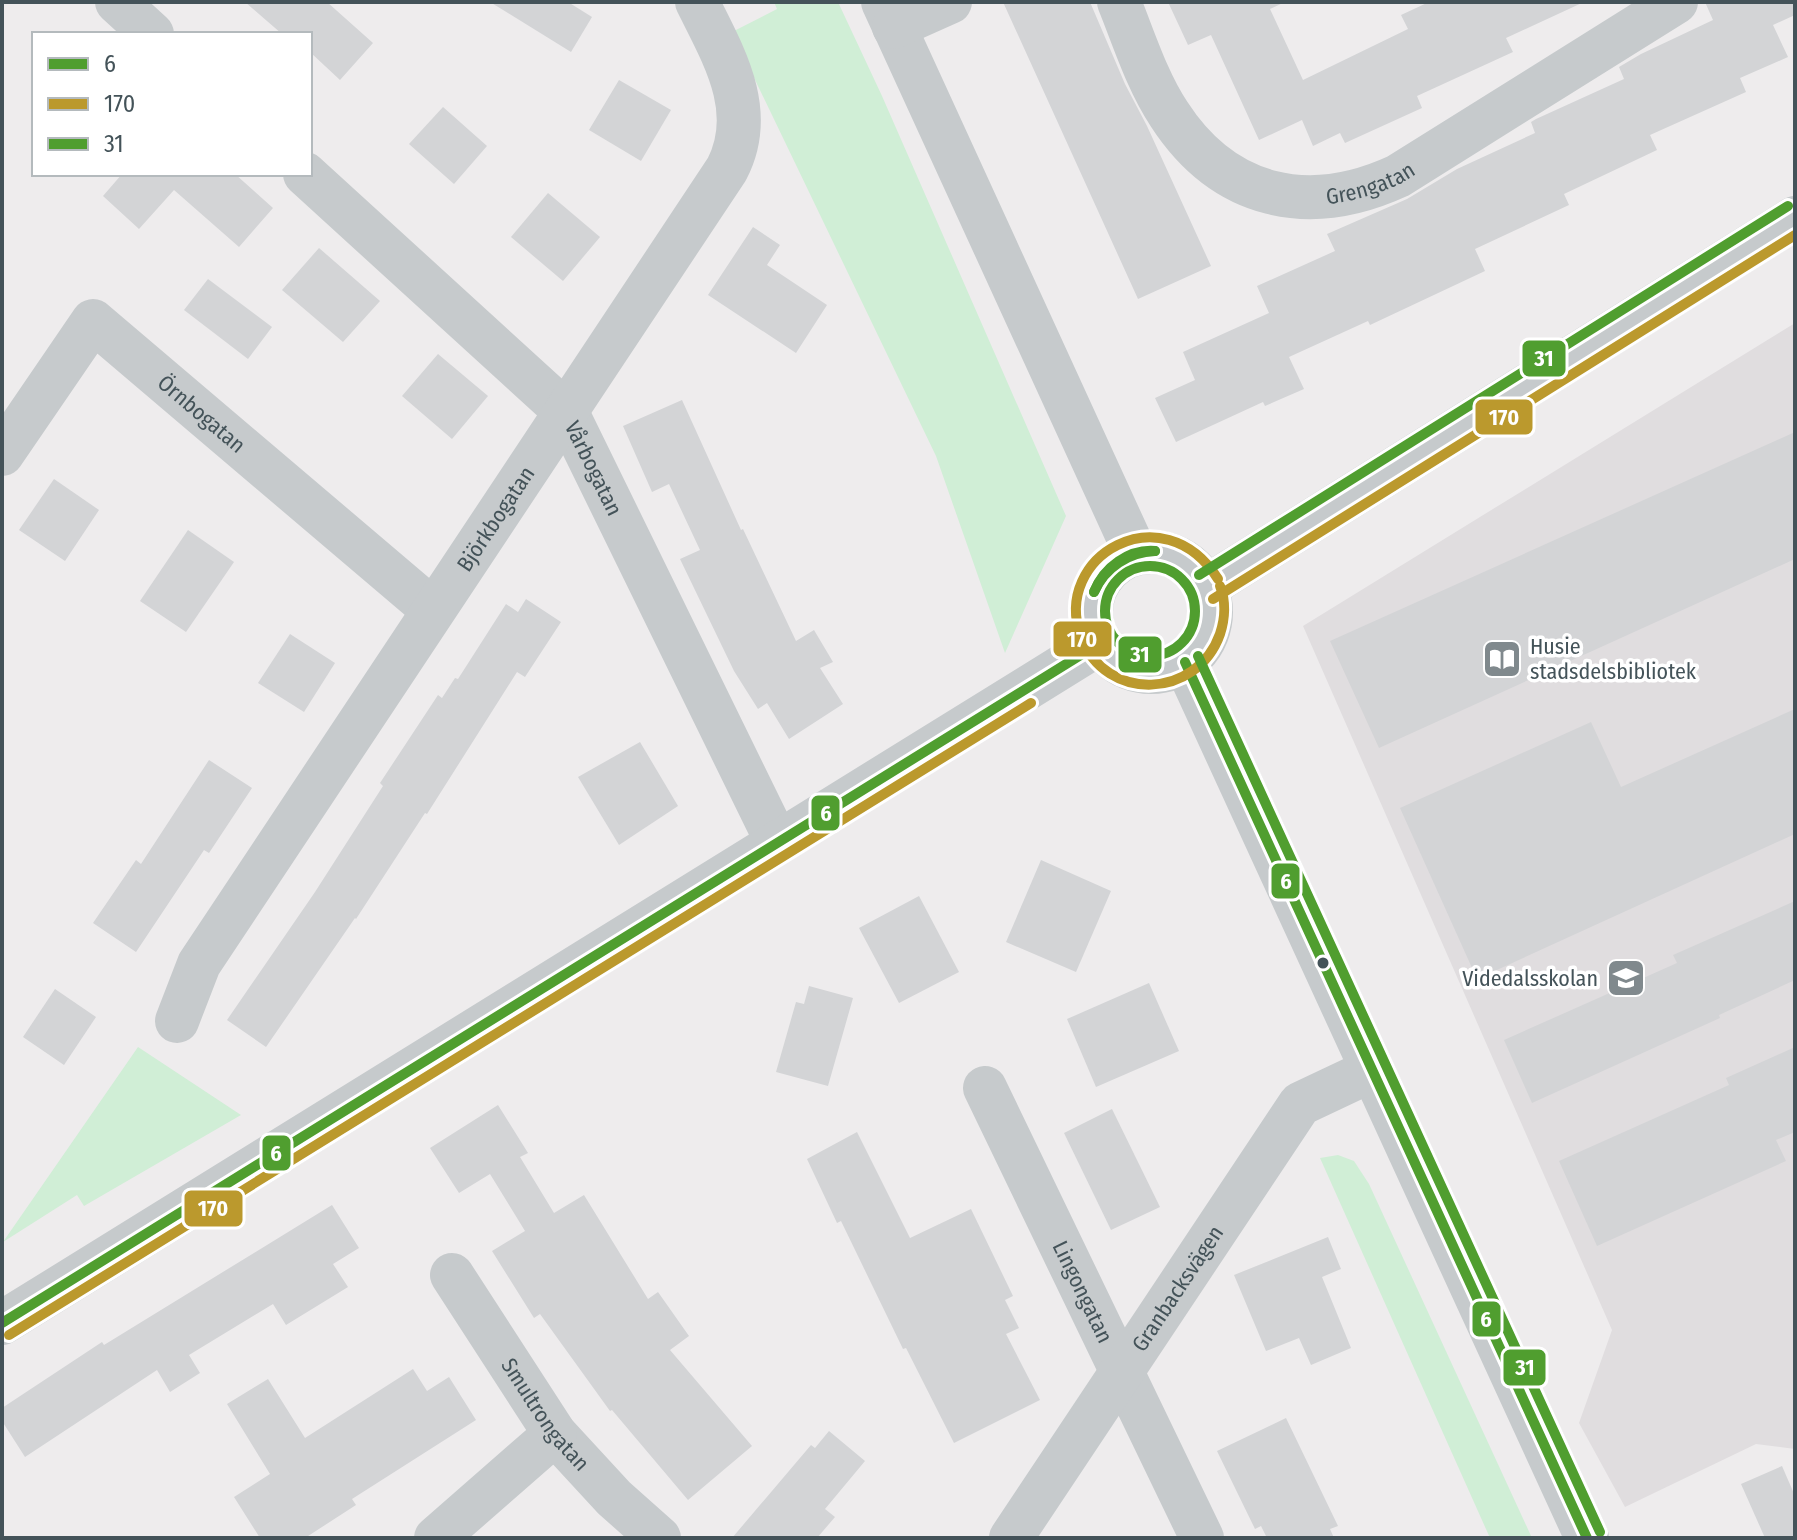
<svg xmlns="http://www.w3.org/2000/svg" width="1797" height="1540" viewBox="0 0 1797 1540" font-family="'Fira Sans Condensed',sans-serif">
<style>
.education{fill:#e0dddf}
.green{fill:#d0eed6}
.building{fill:#d3d4d6}
.lines{fill:none;stroke-linecap:round;stroke-linejoin:round}
.minor{stroke:#c6cacc;stroke-width:44}
.bus-1-casing{stroke:#fff;stroke-width:16}
.bus-2-casing{stroke:#fff;stroke-width:16}
.bus-3-casing{stroke:#fff;stroke-width:16}
.bus-1{stroke:#509e2f;stroke-width:10}
.bus-2{stroke:#bb992d;stroke-width:10}
.bus-3{stroke:#509e2f;stroke-width:10}
.bus-dot{fill:#445359;stroke:#fff;stroke-width:3}
.labels{text-anchor:middle;stroke-width:7;stroke-linejoin:round;paint-order:stroke}
.street-label{font-size:22px;fill:#445359;stroke:#fff}
.poi-label{font-size:22px;fill:#445359;stroke:#fff;text-anchor:start}
.line-badge{stroke:#fff;stroke-width:3}
.badge-label{font-size:22px;text-anchor:middle;font-weight:bold;fill:#fff}
</style>
<rect width="100%" height="100%" fill="#eeeced"/>
<path class="education" d="M1795,323V1449L1756,1444L1625,1507L1579,1423L1612,1330L1303,626Z"/>
<g class="green">
<path d="M774,2H838L882,96L1066,516L1005,653L936,456L732,32L777,9Z"/>
<path d="M138,1047L241,1115L84,1206L77,1195L3,1242Z"/>
<path d="M1338,1155L1354,1161L1369,1184L1532,1538H1490L1320,1158Z"/>
</g>
<g class="building">
<path d="M245,2H327L373,43L340,80L310,52V34H282Z"/>
<path d="M490,2H568L592,17L571,52Z"/>
<path d="M1003,2H1090L1125,84L1147,126L1211,266L1138,299Z"/>
<path d="M1168,2H1285L1270,9L1303,80L1408,29L1401,15L1429,2H1584L1506,38L1513,52L1417,96L1422,108L1345,143L1340,133L1313,146L1302,120L1259,140L1211,35L1188,45Z"/>
<path d="M1705,2H1795V15L1773,25L1788,57L1740,78L1746,92L1650,135L1657,150L1564,194L1569,205L1475,249L1485,271L1370,325L1368,321L1289,357L1304,389L1265,406L1263,402L1176,442L1155,398L1195,380L1183,352L1269,313L1257,286L1335,251L1327,234L1407,199L1457,169L1535,133L1531,122L1536,119L1624,79L1619,67L1641,54L1713,20Z"/>
<path d="M619,80L671,110L641,161L589,130Z"/>
<path d="M443,107L487,146L454,184L409,144Z"/>
<path d="M122,174H235L273,208L239,247L174,190L139,229L103,196Z"/>
<path d="M548,193L600,237L563,281L511,237Z"/>
<path d="M753,227L780,245L767,265L827,305L796,353L708,295Z"/>
<path d="M319,248L380,301L343,342L282,290Z"/>
<path d="M208,279L272,327L248,359L184,310Z"/>
<path d="M438,354L488,396L452,439L402,396Z"/>
<path d="M682,400L741,530L743,529L796,641L814,630L833,662L820,668L843,704L789,739L767,703L758,709L734,671L680,559L700,550L669,484L652,492L623,426Z"/>
<path d="M1795,432V559L1379,748L1330,641Z"/>
<path d="M54,479L99,510L65,561L19,530Z"/>
<path d="M188,530L234,562L186,632L140,601Z"/>
<path d="M526,599L561,622L525,677L517,672L427,814L425,813L356,919L355,918L266,1047L227,1020L315,892L383,786L380,783L438,695L442,698L455,678L458,679L506,604L518,612Z"/>
<path d="M290,634L335,663L304,712L258,683Z"/>
<path d="M1795,709V834L1477,979L1400,808L1591,722L1621,787Z"/>
<path d="M640,742L678,806L619,845L578,777Z"/>
<path d="M209,760L252,788L209,853L204,850L136,952L93,923L136,860L141,864Z"/>
<path d="M1041,860L1111,891L1076,972L1006,942Z"/>
<path d="M919,896L959,972L899,1003L859,928Z"/>
<path d="M1795,901V980L1719,1015L1720,1018L1532,1103L1504,1040L1677,963L1673,955Z"/>
<path d="M1149,983L1179,1051L1096,1087L1067,1019Z"/>
<path d="M809,986L853,998L828,1086L776,1072L796,1002L804,1004Z"/>
<path d="M55,989L96,1017L64,1065L23,1037Z"/>
<path d="M1795,1047V1132L1776,1140L1786,1161L1597,1246L1559,1161L1729,1085L1726,1078Z"/>
<path d="M498,1105L528,1153L520,1157L554,1213L584,1195L648,1299L658,1292L689,1336L670,1350L752,1446L688,1500L612,1410L610,1411L540,1314L534,1318L492,1251L525,1231L490,1174L459,1193L430,1148Z"/>
<path d="M1112,1109L1160,1207L1111,1230L1064,1133Z"/>
<path d="M857,1132L910,1238L971,1209L1013,1296L1005,1300L1019,1328L1006,1334L1040,1400L954,1443L906,1348L903,1349L841,1221L837,1223L807,1159Z"/>
<path d="M332,1205L359,1248L333,1264L348,1287L286,1325L273,1304L189,1355L200,1373L170,1392L157,1370L25,1457L2,1421V1408L102,1342L104,1345Z"/>
<path d="M1328,1237L1341,1269L1322,1277L1351,1348L1311,1365L1299,1338L1266,1351L1234,1275Z"/>
<path d="M413,1369L427,1391L449,1377L476,1420L352,1499L356,1505L305,1538H260L234,1497L270,1474L227,1404L268,1379L305,1438Z"/>
<path d="M1286,1418L1338,1526L1330,1529L1334,1538H1267L1261,1526L1255,1529L1217,1451Z"/>
<path d="M829,1431L865,1461L825,1509L835,1517L817,1538H732L811,1445L815,1448Z"/>
<path d="M1782,1466L1795,1496V1538H1765L1741,1484Z"/>
</g>
<g class="lines">
<g class="minor">
<path d="M117,2L152,34"/>
<path d="M883,2L1135,552"/>
<path id="s1" d="M1119,2C1134,39 1147,81 1169,114C1224,199 1309,217 1398,176L1676,2"/>
<path d="M894,27L950,2"/>
<path id="s2" d="M305,174L567,413L777,842"/>
<path id="s3" d="M2,454L93,321L433,610"/>
<circle cx="1151" cy="612" r="60"/>
<path d="M1206,587L1795,218"/>
<path d="M1185,662L1587,1538"/>
<path id="s4" d="M177,1021L199,964C374,698 553,435 727,169C757,111 724,56 697,2"/>
<path id="s5" d="M985,1088L1202,1538"/>
<path id="s6" d="M452,1275L555,1434L614,1498L659,1538"/>
<path d="M2,1323L1100,643"/>
<path d="M436,1538L555,1434"/>
<path id="s7" d="M1011,1538L1300,1104L1372,1070"/>
</g>
<defs>
<g id="bus-1">
<path d="M1094,592C1104,567 1129,549 1155,551"/>
<path d="M1094,592C1105,567 1129,552 1155,551"/>
<path d="M1185,662L1587,1538"/>
<path d="M2,1323L1100,643"/>
</g>
<g id="bus-2">
<path d="M1218,579C1163,492 1051,556 1081,637C1106,703 1197,699 1220,634C1225,619 1226,601 1220,586"/>
<path d="M1213,599L1795,235"/>
<path d="M9,1335L1031,703"/>
</g>
<g id="bus-3">
<circle cx="1150" cy="611" r="45"/>
<path d="M1199,575L1788,206"/>
<path d="M1198,656L1600,1532"/>
</g>
</defs>
<use href="#bus-1" class="bus-1-casing"/>
<use href="#bus-2" class="bus-2-casing"/>
<use href="#bus-3" class="bus-3-casing"/>
<use href="#bus-1" class="bus-1"/>
<use href="#bus-2" class="bus-2"/>
<use href="#bus-3" class="bus-3"/>
</g>
<defs>
<symbol id="library-square" viewBox="-11 -11 22 22"><rect x="-9" y="-9" width="18" height="18" rx="4" fill="#80898d" stroke="#fff"/><path d="M-6-4Q-3-5.5-.7-3.5V5Q-3 3-6 4ZM6-4Q3-5.5 .7-3.5V5Q3 3 6 4Z" fill="#fff"/></symbol>
<symbol id="school-square" viewBox="-11 -11 22 22"><rect x="-9" y="-9" width="18" height="18" rx="4" fill="#80898d" stroke="#fff"/><path d="M0-5L7-2L0 1L-7-2ZM-4 1L0 2.5L4 1V4Q0 6-4 4Z" fill="#fff"/></symbol>
</defs>
<g fill-rule="evenodd">
<use href="#library-square" x="1480" y="637" width="44" height="44"/>
<use href="#school-square" x="1604" y="956" width="44" height="44"/>
</g>
<circle class="bus-dot" cx="1323" cy="963" r="7"/>
<g class="labels">
<g class="street-label">
<text dy="8" stroke="none"><textPath href="#s1" startOffset="356">Grengatan</textPath></text>
<text dy="8" stroke="none"><textPath href="#s3" startOffset="304">Örnbogatan</textPath></text>
<text dy="8" stroke="none"><textPath href="#s2" startOffset="416">Vårbogatan</textPath></text>
<text dy="8" stroke="none"><textPath href="#s4" startOffset="596">Björkbogatan</textPath></text>
<text dy="8" stroke="none"><textPath href="#s7" startOffset="300">Granbacksvägen</textPath></text>
<text dy="8" stroke="none"><textPath href="#s5" startOffset="226">Lingongatan</textPath></text>
<text dy="8" stroke="none"><textPath href="#s6" startOffset="168">Smultrongatan</textPath></text>
</g>
<g class="poi-label">
<text x="1530" y="654">Husie<tspan x="1530" dy="25">stadsdelsbibliotek</tspan></text>
<text x="1598" y="986" text-anchor="end">Videdalsskolan</text>
</g>
</g>
<g class="line-badge">
<rect x="1521" y="339" width="46" height="39" rx="8" fill="#509e2f"/>
<rect x="1474" y="398" width="60" height="38" rx="8" fill="#bb992d"/>
<rect x="1052" y="620" width="61" height="38" rx="8" fill="#bb992d"/>
<rect x="1117" y="635" width="46" height="39" rx="8" fill="#509e2f"/>
<rect x="810" y="794" width="31" height="38" rx="8" fill="#509e2f"/>
<rect x="1270" y="862" width="31" height="38" rx="8" fill="#509e2f"/>
<rect x="261" y="1134" width="31" height="38" rx="8" fill="#509e2f"/>
<rect x="183" y="1189" width="61" height="39" rx="8" fill="#bb992d"/>
<rect x="1471" y="1300" width="31" height="38" rx="8" fill="#509e2f"/>
<rect x="1502" y="1348" width="45" height="39" rx="8" fill="#509e2f"/>
</g>
<g class="badge-label">
<text x="1544" y="366">31</text>
<text x="1504" y="425">170</text>
<text x="1082" y="647">170</text>
<text x="1140" y="662">31</text>
<text x="826" y="821">6</text>
<text x="1286" y="889">6</text>
<text x="276" y="1161">6</text>
<text x="213" y="1216">170</text>
<text x="1486" y="1327">6</text>
<text x="1525" y="1375">31</text>
</g>
<rect width="1797" height="1540" fill="none" stroke="#445359" stroke-width="8"/>
<rect x="32" y="32" width="280" height="144" fill="#ffffff" stroke="#b4babd" stroke-width="2"/>
<rect x="48" y="58" width="40" height="12" fill="#509e2f" stroke="#b4babd" stroke-width="2"/>
<text x="104" y="72" font-size="24" fill="#445359">6</text>
<rect x="48" y="98" width="40" height="12" fill="#bb992d" stroke="#b4babd" stroke-width="2"/>
<text x="104" y="112" font-size="24" fill="#445359">170</text>
<rect x="48" y="138" width="40" height="12" fill="#509e2f" stroke="#b4babd" stroke-width="2"/>
<text x="104" y="152" font-size="24" fill="#445359">31</text>
</svg>
